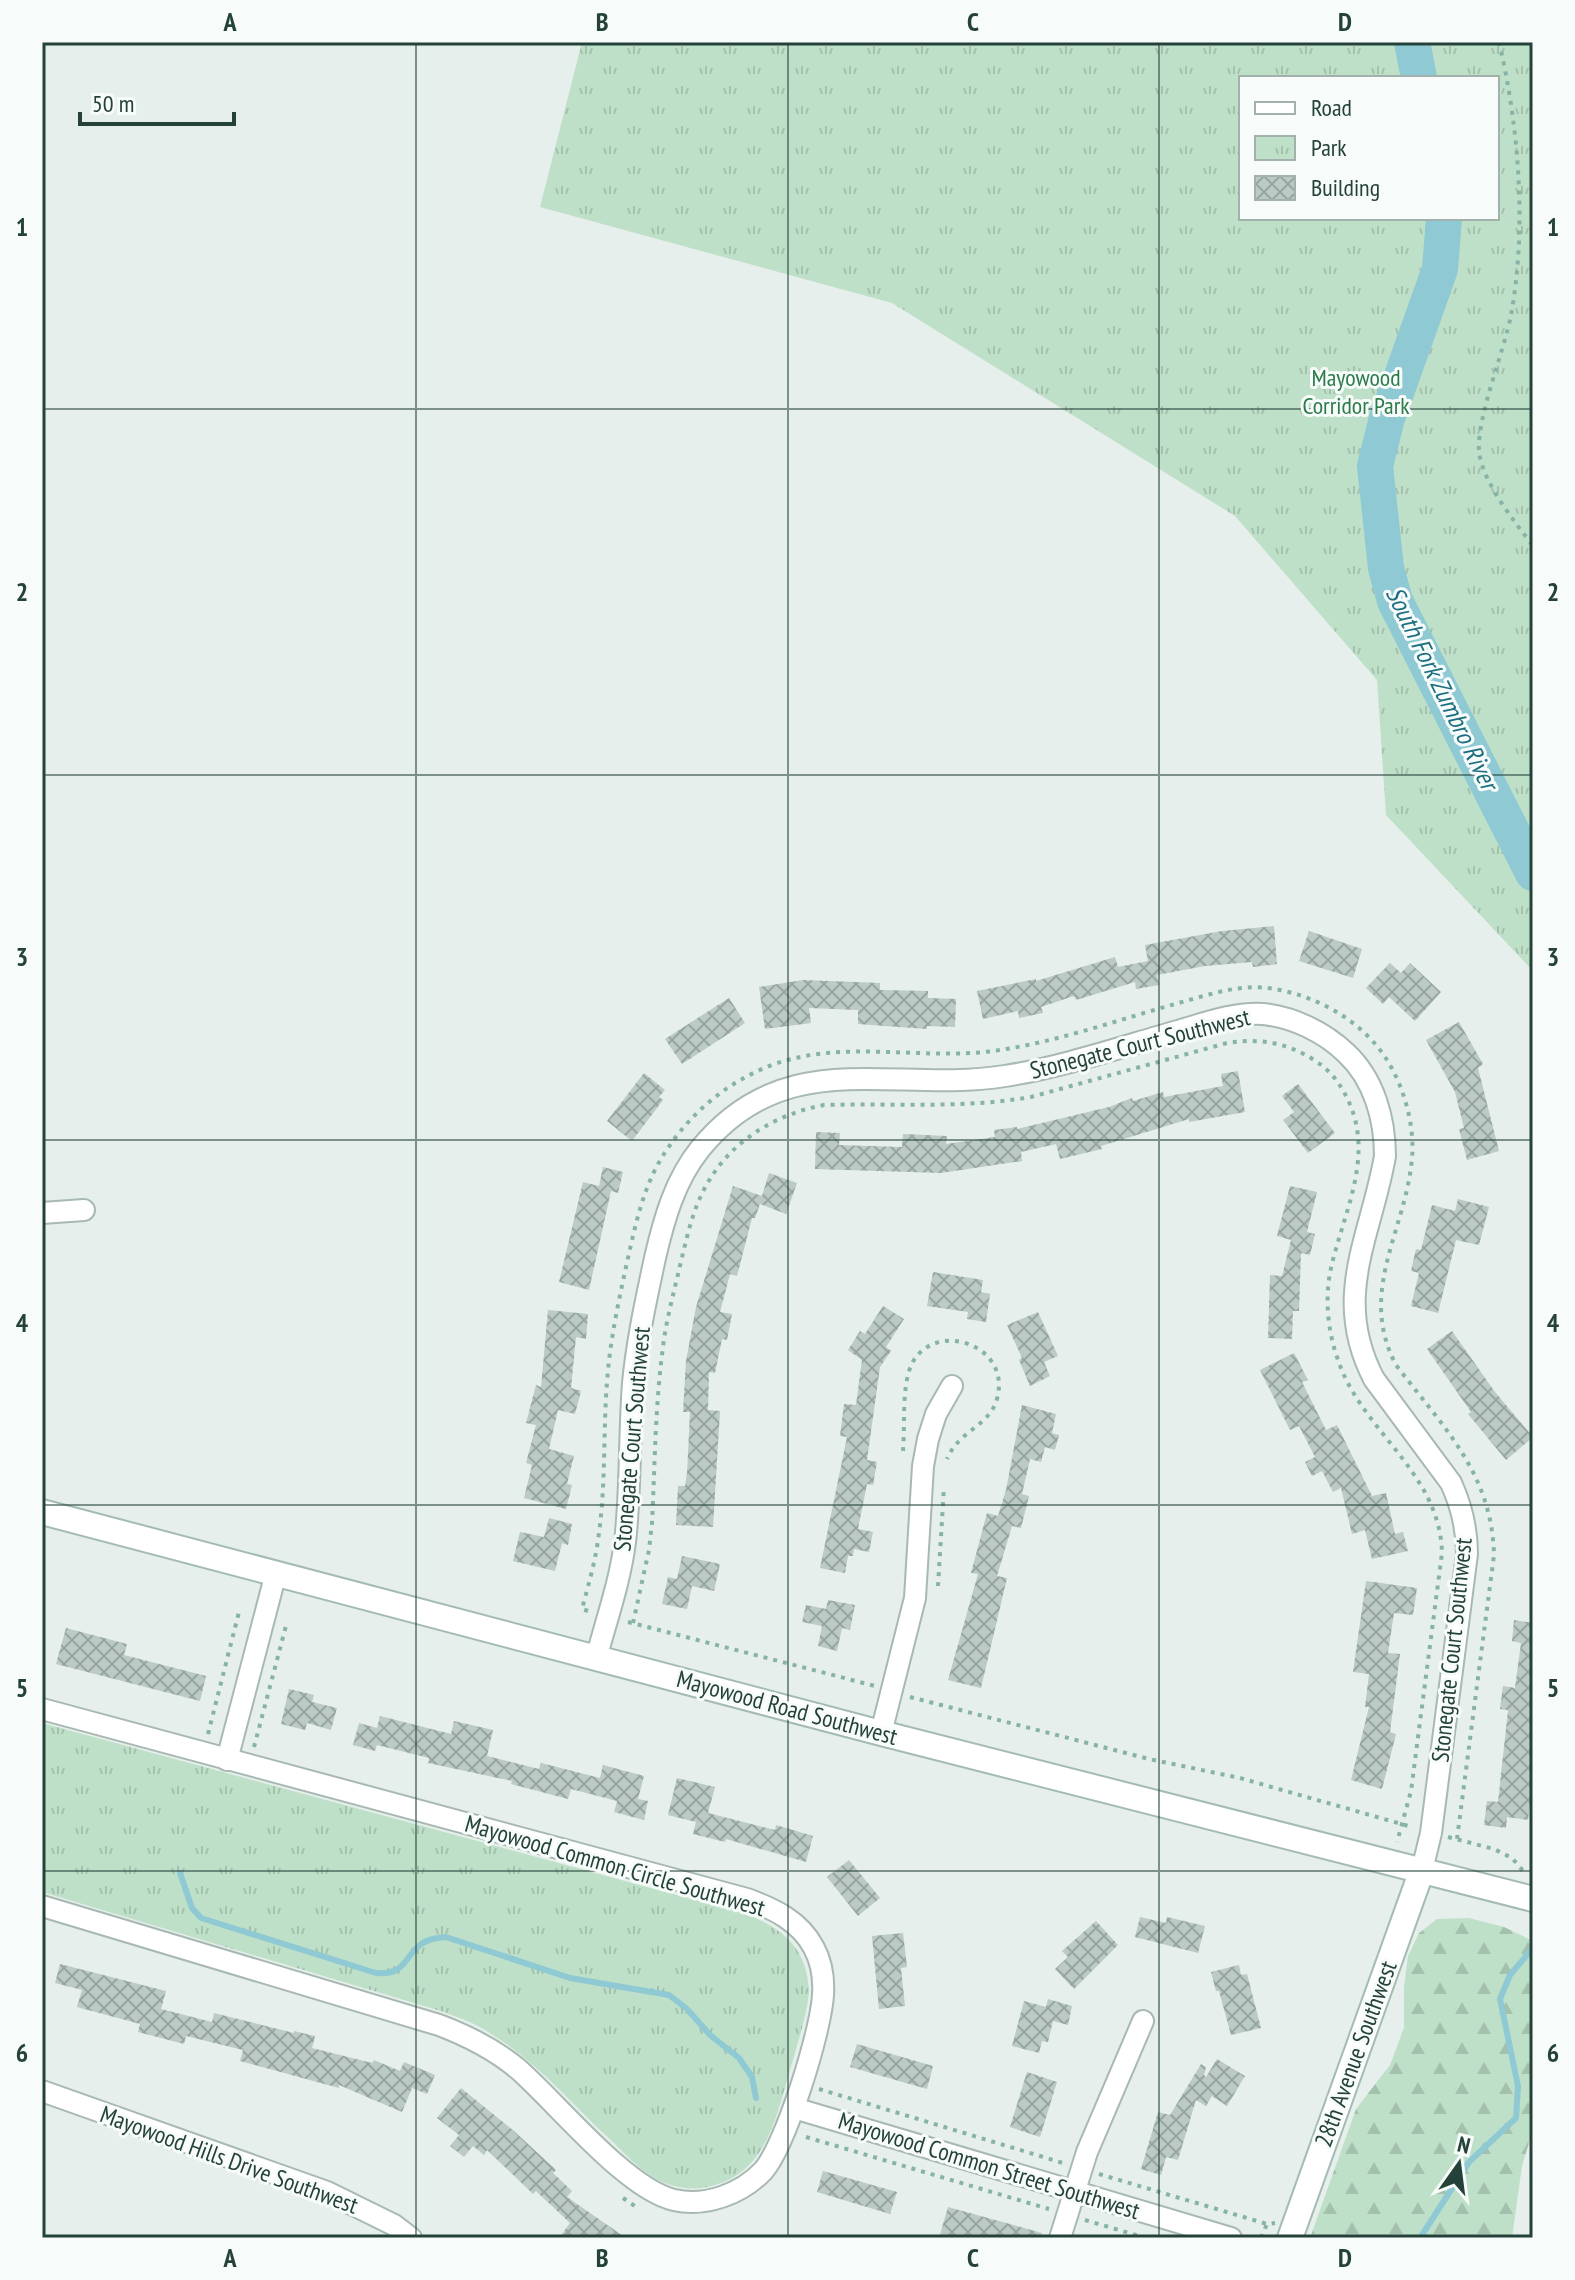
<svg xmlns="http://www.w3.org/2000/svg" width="1575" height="2280" viewBox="0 0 1575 2280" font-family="'PT Sans Narrow',sans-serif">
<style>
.forest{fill:url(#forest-firs)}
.park{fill:url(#park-tufts);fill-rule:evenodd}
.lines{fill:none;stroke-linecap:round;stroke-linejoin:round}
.stream{stroke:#8ec9d4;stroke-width:6}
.river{stroke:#8ec9d4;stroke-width:36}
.building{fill:url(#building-cross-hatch)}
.street-casing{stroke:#a8b8b2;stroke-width:24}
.secondary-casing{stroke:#a4bbb3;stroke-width:28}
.path{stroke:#86b3a5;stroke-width:4;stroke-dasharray:4 6;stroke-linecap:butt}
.street{stroke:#fff;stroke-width:20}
.secondary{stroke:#fff;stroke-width:24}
.grid{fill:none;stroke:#24423a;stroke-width:2;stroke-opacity:0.55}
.labels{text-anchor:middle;stroke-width:6;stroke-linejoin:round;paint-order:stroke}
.park-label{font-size:24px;fill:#2d7a4b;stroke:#f7fbf9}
.street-label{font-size:24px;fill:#24423a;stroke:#f7fbf9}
.water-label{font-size:26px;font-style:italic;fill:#1c6f80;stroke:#f7fbf9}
.neatline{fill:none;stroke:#24423a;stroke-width:3}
.grid-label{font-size:26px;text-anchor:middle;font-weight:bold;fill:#24423a}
</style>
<defs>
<pattern id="forest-firs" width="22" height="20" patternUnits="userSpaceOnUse" patternTransform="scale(2)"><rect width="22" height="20" fill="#bfe0c8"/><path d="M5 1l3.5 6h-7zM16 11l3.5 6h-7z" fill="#a4c1ad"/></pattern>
<pattern id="park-tufts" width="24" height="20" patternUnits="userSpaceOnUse" patternTransform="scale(2)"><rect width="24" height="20" fill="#bfe0c8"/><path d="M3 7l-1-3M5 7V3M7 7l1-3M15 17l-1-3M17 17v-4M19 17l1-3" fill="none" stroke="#a4c1ad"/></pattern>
<pattern id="building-cross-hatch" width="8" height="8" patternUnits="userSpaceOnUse" patternTransform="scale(2)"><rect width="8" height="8" fill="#bbcac4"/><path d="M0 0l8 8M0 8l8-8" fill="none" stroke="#98a6a0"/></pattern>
</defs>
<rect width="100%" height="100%" fill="#e6efeb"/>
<path class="forest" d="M1469,1918L1504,1927L1533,1941V2130L1522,2166L1512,2238H1310L1356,2109L1390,2065L1404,2028V1987L1408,1956L1419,1933L1437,1919Z"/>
<g class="park">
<path d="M582,42H1533V971L1386,815L1377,680L1235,516L892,303L540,207ZM1241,78H1497V218H1241Z"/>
<path d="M42,1723L743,1913C782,1927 808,1948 809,1993C806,2019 797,2045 790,2070C775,2122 764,2180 701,2188C683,2190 663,2185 648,2174C632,2163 618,2146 603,2133C567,2098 532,2058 488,2032C475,2023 459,2018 444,2012L42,1892Z"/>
</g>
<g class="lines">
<g class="stream">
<path d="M180,1873L192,1908L201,1918L376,1973C416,1977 400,1939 446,1937L570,1978L669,1995L687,2009L710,2035L739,2058L752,2077L756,2098"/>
<path d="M1420,2238L1469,2162L1516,2118L1518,2086L1500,1999L1510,1975L1533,1948"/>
</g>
<g class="river">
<path d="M1412,42L1419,78"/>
<path d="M1444,218L1440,269L1387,418L1375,466L1386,568L1395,601L1533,873"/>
</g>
</g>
<g class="building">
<path d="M1274,926L1277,964L1253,967L1252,962L1205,966L1157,975L1159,985L1136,989L1135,982L1076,1000L1074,996L1041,1007L1043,1013L1019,1018L1018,1011L983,1019L977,991L1036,979V981L1115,957L1118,967L1148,961L1145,945L1222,931Z"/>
<path d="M1309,931L1362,949L1353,978L1299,961Z"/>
<path d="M1390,963L1401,973L1410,963L1441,992L1415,1021L1389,997L1383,1004L1366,988Z"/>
<path d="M803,980L880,983V990L928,991V998L956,999L955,1027L927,1026V1029L858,1024V1010L809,1008L811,1023L765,1029L759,987Z"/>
<path d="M729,998L745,1023L682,1064L665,1039Z"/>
<path d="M1459,1022L1483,1064L1478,1068L1499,1151L1467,1160L1459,1129L1464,1128L1455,1092L1426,1040Z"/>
<path d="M1238,1071L1245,1112L1189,1122V1119L1101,1146L1102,1149L1060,1159L1056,1144L1021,1152L1022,1161L941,1173L815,1169L816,1132L840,1133L839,1145L902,1147L903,1134L947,1136L946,1144L995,1137L994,1130L1017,1127V1129L1109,1107L1132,1098L1133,1101L1163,1092L1164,1097L1223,1086L1221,1074Z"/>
<path d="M644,1073L665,1090L659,1097L663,1100L632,1141L607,1121Z"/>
<path d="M1298,1084L1335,1133L1308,1153L1283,1120L1294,1112L1282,1096Z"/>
<path d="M603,1167L623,1172L618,1193L611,1191L589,1290L559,1282L583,1182L599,1186Z"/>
<path d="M769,1173L797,1183L786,1214L760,1204L755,1218H752L737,1276L730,1274L720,1312L732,1314L727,1340L722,1339L715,1373L709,1372L708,1410L720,1411L713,1527L676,1525L678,1486H685L687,1473L690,1412H683L686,1361L696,1307L733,1186L762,1196Z"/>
<path d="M1290,1186L1317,1192L1307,1232L1315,1234L1310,1255L1301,1253L1299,1311H1293L1292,1339L1268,1338L1270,1275L1282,1276L1291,1240L1277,1236Z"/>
<path d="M1458,1199L1489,1207L1479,1245L1456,1240L1438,1313L1411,1306L1419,1273L1411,1271L1416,1249L1421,1250L1432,1205L1455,1211Z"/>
<path d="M933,1272L983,1280L981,1292L990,1294L986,1322L967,1319L968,1312L927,1306Z"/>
<path d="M883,1306L904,1319L886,1347L891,1351L880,1367L867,1460L877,1462L873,1485L867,1484L858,1529L873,1532L869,1552L854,1549L853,1556H848L845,1573L820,1568L847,1437L840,1436L844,1404L856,1405L862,1360L848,1350L860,1331L865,1334Z"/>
<path d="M548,1310L588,1314L586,1339L576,1337L571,1388L581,1391L575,1414L558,1410L549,1449L574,1456L567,1484L572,1485L566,1509L524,1498L532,1465L526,1463L536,1425L526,1423L536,1385L541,1387Z"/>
<path d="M1038,1312L1058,1356L1044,1362L1050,1376L1030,1386L1019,1360L1022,1358L1007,1325Z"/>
<path d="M1452,1331L1495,1392L1533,1437L1506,1460L1468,1414L1471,1412L1427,1349Z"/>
<path d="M1294,1353L1308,1380L1302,1382L1326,1430L1337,1425L1372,1496L1386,1493L1395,1534L1403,1532L1408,1551L1372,1559L1365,1530L1352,1534L1341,1488L1333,1492L1322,1471L1312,1476L1305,1462L1315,1457L1299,1426L1290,1430L1260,1370Z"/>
<path d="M1022,1405L1056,1414L1052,1433L1059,1435L1055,1450L1045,1447L1041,1462L1030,1459L1022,1494L1029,1496L1021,1528L1012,1526L997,1576L1007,1578L981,1688L948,1680L978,1574L971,1573L987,1513L998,1516L1006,1490Z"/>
<path d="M549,1518L572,1524L568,1545L562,1543L555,1571L513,1561L520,1532L544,1537Z"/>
<path d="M682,1556L720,1564L714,1591L692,1586L687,1609L662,1604L668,1577L677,1579Z"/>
<path d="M1366,1581L1417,1588L1413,1615L1394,1613L1388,1653L1400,1654L1390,1732L1396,1734L1382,1789L1351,1780L1369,1707H1365L1369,1674L1353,1672Z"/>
<path d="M828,1600L855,1605L850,1630L842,1628L837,1651L818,1646L822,1626L802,1622L806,1605L826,1609Z"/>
<path d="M1514,1620L1533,1623L1531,1765H1533V1783L1528,1820L1507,1817L1506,1828L1484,1825L1487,1801L1498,1802L1508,1710L1500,1709L1503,1686L1515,1688L1521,1643L1512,1641Z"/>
<path d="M66,1628L127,1644L124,1655L206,1676L200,1701L56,1664Z"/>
<path d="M289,1689L314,1695L312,1702L337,1708L331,1730L307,1723L305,1730L281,1724Z"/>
<path d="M380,1716L451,1734L454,1721L493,1730L487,1756L539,1769L541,1763L600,1778L603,1765L644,1776L638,1799L648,1801L644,1820L614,1812L617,1801L571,1789L568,1799L511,1784L512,1781L428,1763L429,1758L377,1745L375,1751L353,1745L359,1723L377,1728Z"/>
<path d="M677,1778L715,1787L708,1813L775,1830L776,1825L813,1836L806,1862L726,1839L725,1842L693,1834L696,1822L668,1815Z"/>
<path d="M849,1860L880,1898L858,1916L827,1877Z"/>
<path d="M1140,1917L1166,1923L1167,1917L1205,1926L1198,1953L1135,1937Z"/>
<path d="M1096,1921L1118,1945L1074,1989L1055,1969L1068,1957L1062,1951Z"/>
<path d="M903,1933L907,1967L901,1968L905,2006L879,2009L872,1936Z"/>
<path d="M60,1964L166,1991L161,2009L212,2022L214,2013L294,2033V2031L315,2036L312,2048L372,2063L374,2060L400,2071L404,2062L435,2075L427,2094L412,2088L402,2112L339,2085V2088L240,2061L243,2050L186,2036L184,2044L138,2032L140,2024L77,2007L82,1990L55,1983Z"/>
<path d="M1239,1965L1241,1975L1247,1974L1261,2028L1231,2035L1219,1991H1216L1211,1972Z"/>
<path d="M1048,1999L1072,2006L1068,2025L1053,2021L1048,2042L1042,2041L1039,2053L1012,2046L1024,2001L1046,2007Z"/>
<path d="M857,2044L933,2066L927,2089L850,2067Z"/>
<path d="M1217,2059L1245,2076L1227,2106L1212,2096L1206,2106L1196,2100L1178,2160L1166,2157L1161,2175L1141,2169L1158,2112L1170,2115L1201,2064L1206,2067L1204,2075L1206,2077Z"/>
<path d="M1027,2072L1057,2082L1040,2137L1010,2127Z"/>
<path d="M461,2088L514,2131L556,2170L553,2173L572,2191L567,2197L626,2238H559L570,2223L536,2191L533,2194L487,2150L484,2155L473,2146L464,2157L450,2146L459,2135L437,2118Z"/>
<path d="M823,2171L897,2192L890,2214L817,2192Z"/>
<path d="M948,2207L1042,2233L1041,2238H939Z"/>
</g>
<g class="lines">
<defs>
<g id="street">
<path d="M42,1213L84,1210"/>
<path d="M596,1659C606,1621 620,1582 625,1542C631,1490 629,1436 633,1383C637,1341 646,1300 655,1258C664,1219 675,1180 700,1149C786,1043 892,1094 1005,1076C1063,1067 1121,1047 1178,1031C1205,1023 1235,1012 1263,1014C1293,1017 1324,1032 1346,1053C1374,1079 1385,1119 1385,1156C1371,1237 1331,1297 1374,1379L1451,1483C1462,1507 1467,1528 1467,1554L1431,1833L1422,1870"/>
<path d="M42,1709L747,1899C774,1909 800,1921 814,1948C821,1961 824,1979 823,1995C821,2031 786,2145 763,2171C741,2194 706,2207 674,2200C626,2189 558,2104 518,2069C494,2049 468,2036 439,2025L42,1906"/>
<path d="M881,1733L915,1598L923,1466L928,1439L936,1414L952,1386"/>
<path d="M227,1760L276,1573"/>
<path d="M42,2091L327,2192L394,2225L411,2238"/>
<path d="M794,2108L1231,2238"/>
<path d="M1060,2238L1087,2152L1143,2021"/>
</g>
<g id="secondary">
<path d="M42,1512L881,1733L1533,1899"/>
<path d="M1290,2238L1422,1870"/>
</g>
</defs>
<use href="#street" class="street-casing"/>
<use href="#secondary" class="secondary-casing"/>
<g class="path">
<path d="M1499,42C1519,127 1527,229 1511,315C1504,352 1477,416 1479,451C1482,482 1515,522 1533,546"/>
<path d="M903,1451C905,1426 902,1395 909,1371C926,1317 1013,1341 997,1399C989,1427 959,1430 947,1459"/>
<path d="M938,1586L944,1487"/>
<path d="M588,1611L582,1609C588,1586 595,1563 598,1540C606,1488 603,1434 607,1382C610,1340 619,1299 628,1258C636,1222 644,1185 664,1154C690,1113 727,1082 772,1065C845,1038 925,1062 1000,1050C1059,1041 1118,1020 1175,1004C1205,996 1237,984 1268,988C1314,994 1362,1020 1387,1060C1404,1087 1415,1126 1412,1158C1406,1231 1357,1291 1396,1365C1443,1427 1492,1473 1494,1555L1457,1839"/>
<path d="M628,1622L875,1686"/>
<path d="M633,1623L649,1550L652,1523C655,1465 655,1406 663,1347C666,1321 673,1296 679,1270C686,1241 692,1210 707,1184C732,1140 776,1114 824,1105C894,1103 962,1109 1031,1097L1227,1043C1259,1038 1286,1042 1314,1060C1332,1071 1343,1087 1351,1107C1373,1163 1341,1218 1330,1273C1325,1301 1328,1331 1337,1357C1360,1431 1440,1471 1442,1553L1411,1791L1397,1842"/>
<path d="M910,1697L1149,1759L1240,1778L1412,1827"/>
<path d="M208,1734L240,1608"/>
<path d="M254,1747L287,1622"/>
<path d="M1448,1837L1494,1849L1512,1858L1524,1872"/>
<path d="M819,2089L1063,2163"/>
<path d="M806,2137L1049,2209"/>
<path d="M1099,2174L1267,2224L1275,2223"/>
<path d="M623,2198L639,2209"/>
<path d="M1085,2220L1146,2238"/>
<path d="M1261,2238L1267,2224"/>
</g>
<use href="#street" class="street"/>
<use href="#secondary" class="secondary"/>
</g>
<path class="grid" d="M416,42V2238M788,42V2238M1159,42V2238M42,409H1533M42,775H1533M42,1140H1533M42,1505H1533M42,1871H1533"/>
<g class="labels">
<g class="park-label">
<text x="1356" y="386">Mayowood<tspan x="1356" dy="28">Corridor Park</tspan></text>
</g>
<g class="street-label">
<text transform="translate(1140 1044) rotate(-14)" y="8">Stonegate Court Southwest</text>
<text transform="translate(632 1439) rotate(-85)" y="8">Stonegate Court Southwest</text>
<text transform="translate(1452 1650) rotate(-84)" y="8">Stonegate Court Southwest</text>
<text transform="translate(787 1708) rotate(15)" y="8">Mayowood Road Southwest</text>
<text transform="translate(615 1866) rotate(16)" y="8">Mayowood Common Circle Southwest</text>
<text transform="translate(1356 2054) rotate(-70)" y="8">28th Avenue Southwest</text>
<text transform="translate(229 2160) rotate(20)" y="8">Mayowood Hills Drive Southwest</text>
<text transform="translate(989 2166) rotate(17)" y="8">Mayowood Common Street Southwest</text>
</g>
<g class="water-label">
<text transform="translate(1442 688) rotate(64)" y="9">South Fork Zumbro River</text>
</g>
</g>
<rect width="1575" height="2280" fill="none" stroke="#f7fbf9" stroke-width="88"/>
<rect x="1239" y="76" width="260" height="144" fill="#f7fbf9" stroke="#a3b1ad" stroke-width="2"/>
<rect x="1255" y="102" width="40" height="12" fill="#ffffff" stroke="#a3b1ad" stroke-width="2"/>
<text x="1311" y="116" font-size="24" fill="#24423a">Road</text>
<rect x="1255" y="136" width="40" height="24" fill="url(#park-tufts)" stroke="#a3b1ad" stroke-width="2"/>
<text x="1311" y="156" font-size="24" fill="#24423a">Park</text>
<rect x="1255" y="176" width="40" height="24" fill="url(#building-cross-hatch)" stroke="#a3b1ad" stroke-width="2"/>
<text x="1311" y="196" font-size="24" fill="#24423a">Building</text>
<g transform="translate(1459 2164) rotate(14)" stroke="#f7fbf9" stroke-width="6" paint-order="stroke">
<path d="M0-6L14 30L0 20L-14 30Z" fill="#24423a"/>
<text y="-12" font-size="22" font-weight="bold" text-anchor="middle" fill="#24423a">N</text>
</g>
<path d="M80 112v12h154v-12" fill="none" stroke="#24423a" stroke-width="4"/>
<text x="92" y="112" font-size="24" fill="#24423a" stroke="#f7fbf9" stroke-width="6" paint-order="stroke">50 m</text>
<rect x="44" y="44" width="1487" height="2192" class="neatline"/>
<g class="grid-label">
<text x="230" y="31">A</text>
<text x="602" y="31">B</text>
<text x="973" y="31">C</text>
<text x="1345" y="31">D</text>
<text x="22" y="236">1</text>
<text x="1553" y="236">1</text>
<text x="22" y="601">2</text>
<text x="1553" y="601">2</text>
<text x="22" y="966">3</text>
<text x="1553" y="966">3</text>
<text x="22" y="1332">4</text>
<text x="1553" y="1332">4</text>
<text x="22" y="1697">5</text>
<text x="1553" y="1697">5</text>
<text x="22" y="2062">6</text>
<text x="1553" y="2062">6</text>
<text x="230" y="2267">A</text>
<text x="602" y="2267">B</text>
<text x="973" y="2267">C</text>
<text x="1345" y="2267">D</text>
</g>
</svg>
